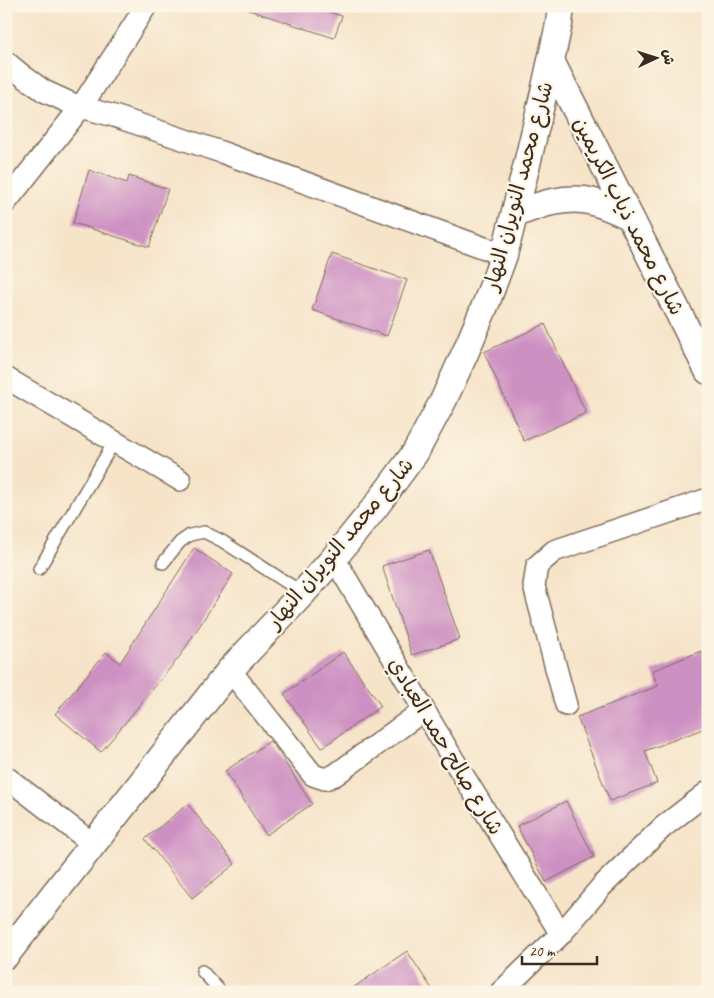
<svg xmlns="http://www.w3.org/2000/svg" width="714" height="998" viewBox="0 0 714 998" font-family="Caveat,'Playpen Sans Arabic',sans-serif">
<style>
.building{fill:#cd90c2}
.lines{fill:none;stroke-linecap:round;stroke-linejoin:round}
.service-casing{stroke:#7c6b5a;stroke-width:14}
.minor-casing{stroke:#7c6b5a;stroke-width:24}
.tertiary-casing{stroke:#7c6b5a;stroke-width:29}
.service{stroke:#fff;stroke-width:11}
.minor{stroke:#fff;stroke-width:21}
.tertiary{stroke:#fff;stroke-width:26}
.labels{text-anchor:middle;stroke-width:4.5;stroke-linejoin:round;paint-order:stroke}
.street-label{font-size:21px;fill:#3b2a1e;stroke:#fcf5e5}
</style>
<rect width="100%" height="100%" fill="#fcf5e5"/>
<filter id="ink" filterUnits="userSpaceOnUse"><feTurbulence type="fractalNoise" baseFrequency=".02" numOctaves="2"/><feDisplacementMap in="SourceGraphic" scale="10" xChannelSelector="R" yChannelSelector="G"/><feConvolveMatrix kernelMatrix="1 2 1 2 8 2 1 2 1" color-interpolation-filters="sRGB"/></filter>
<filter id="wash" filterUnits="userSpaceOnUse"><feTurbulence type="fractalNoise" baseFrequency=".0096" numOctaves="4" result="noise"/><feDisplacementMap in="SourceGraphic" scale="20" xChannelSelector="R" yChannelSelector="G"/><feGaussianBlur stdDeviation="1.12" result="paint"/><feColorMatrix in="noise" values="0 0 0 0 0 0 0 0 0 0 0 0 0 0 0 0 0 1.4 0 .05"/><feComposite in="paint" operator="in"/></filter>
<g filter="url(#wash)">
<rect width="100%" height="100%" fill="#f6e4c9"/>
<g id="blocks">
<g class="building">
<path d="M249,6H330L328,12L342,16L334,38L249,10Z"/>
<path d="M89,170L127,183L129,176L168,189L149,247L73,223Z"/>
<path d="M332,254L407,280L387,336L312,310Z"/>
<path d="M545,324L586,413L524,441L484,352Z"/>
<path d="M194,548L233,574L180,656L101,752L55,714L106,652L120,663Z"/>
<path d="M429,550L460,639L412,655L382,566Z"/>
<path d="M701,651L708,668V727L645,751L657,783L610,801L577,717L658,686L652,671Z"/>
<path d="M343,652L381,706L322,748L284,694Z"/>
<path d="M270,741L277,750L312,804L266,835L225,771Z"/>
<path d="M566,801L594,857L546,882L517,826Z"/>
<path d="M188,804L235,864L192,898L145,839Z"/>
<path d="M407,951L434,992H347Z"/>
</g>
</g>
</g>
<g filter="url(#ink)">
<use href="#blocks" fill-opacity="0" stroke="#7c6b5a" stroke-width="1"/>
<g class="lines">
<defs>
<g id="service">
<path d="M163,563L180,542L190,535L204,532L222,541L303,593"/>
<path d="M39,569L114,442"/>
<path d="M202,971L221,992"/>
</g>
<g id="minor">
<path d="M6,62L23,76L44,91L68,102L81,107L114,116L221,152L504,255"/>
<path d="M6,202L81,107L146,6"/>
<path d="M6,378L180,480"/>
<path d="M334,558L453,759L561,934L501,992"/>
<path d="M230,670L313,775L325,779L335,775L424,710"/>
<path d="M566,705L534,586L537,566L554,551L708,499"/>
<path d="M6,777L93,844"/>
<path d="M561,934L602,886L663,827L708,792"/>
</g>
<g id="tertiary">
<path d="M551,61L708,371"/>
<path d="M515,214C537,206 560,197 584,200C600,202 615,210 629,216"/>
<path d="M6,955L230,670L303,593L334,558L376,506L415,453L444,399L466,351L487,301L504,255L527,164L544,92L559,24L561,6"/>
</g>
</defs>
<use href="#service" class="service-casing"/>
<use href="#minor" class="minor-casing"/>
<use href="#tertiary" class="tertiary-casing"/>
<use href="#service" class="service"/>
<use href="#minor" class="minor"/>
<use href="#tertiary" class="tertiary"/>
</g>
</g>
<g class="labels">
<g class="street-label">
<text transform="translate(518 186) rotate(-75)" y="7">شارع محمد النويران النهار</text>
<text transform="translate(629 216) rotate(63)" y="7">شارع محمد ذياب الكريمين</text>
<text transform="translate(340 543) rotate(-50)" y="7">شارع محمد النويران النهار</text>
<text transform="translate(446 746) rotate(59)" y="7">شارع صالح حمد العبادي</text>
</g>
</g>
<rect width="714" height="998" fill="none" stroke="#fcf5e5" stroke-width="25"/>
<g transform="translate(656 58) rotate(86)" stroke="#fcf5e5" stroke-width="4" paint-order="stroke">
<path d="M0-4L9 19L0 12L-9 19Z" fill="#3b2a1e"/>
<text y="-8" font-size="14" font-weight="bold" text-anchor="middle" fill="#3b2a1e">ش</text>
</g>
<path d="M522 956v8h75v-8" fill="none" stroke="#3b2a1e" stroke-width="2.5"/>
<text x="529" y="956" font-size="15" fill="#3b2a1e" stroke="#fcf5e5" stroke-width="4" paint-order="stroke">20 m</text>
</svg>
